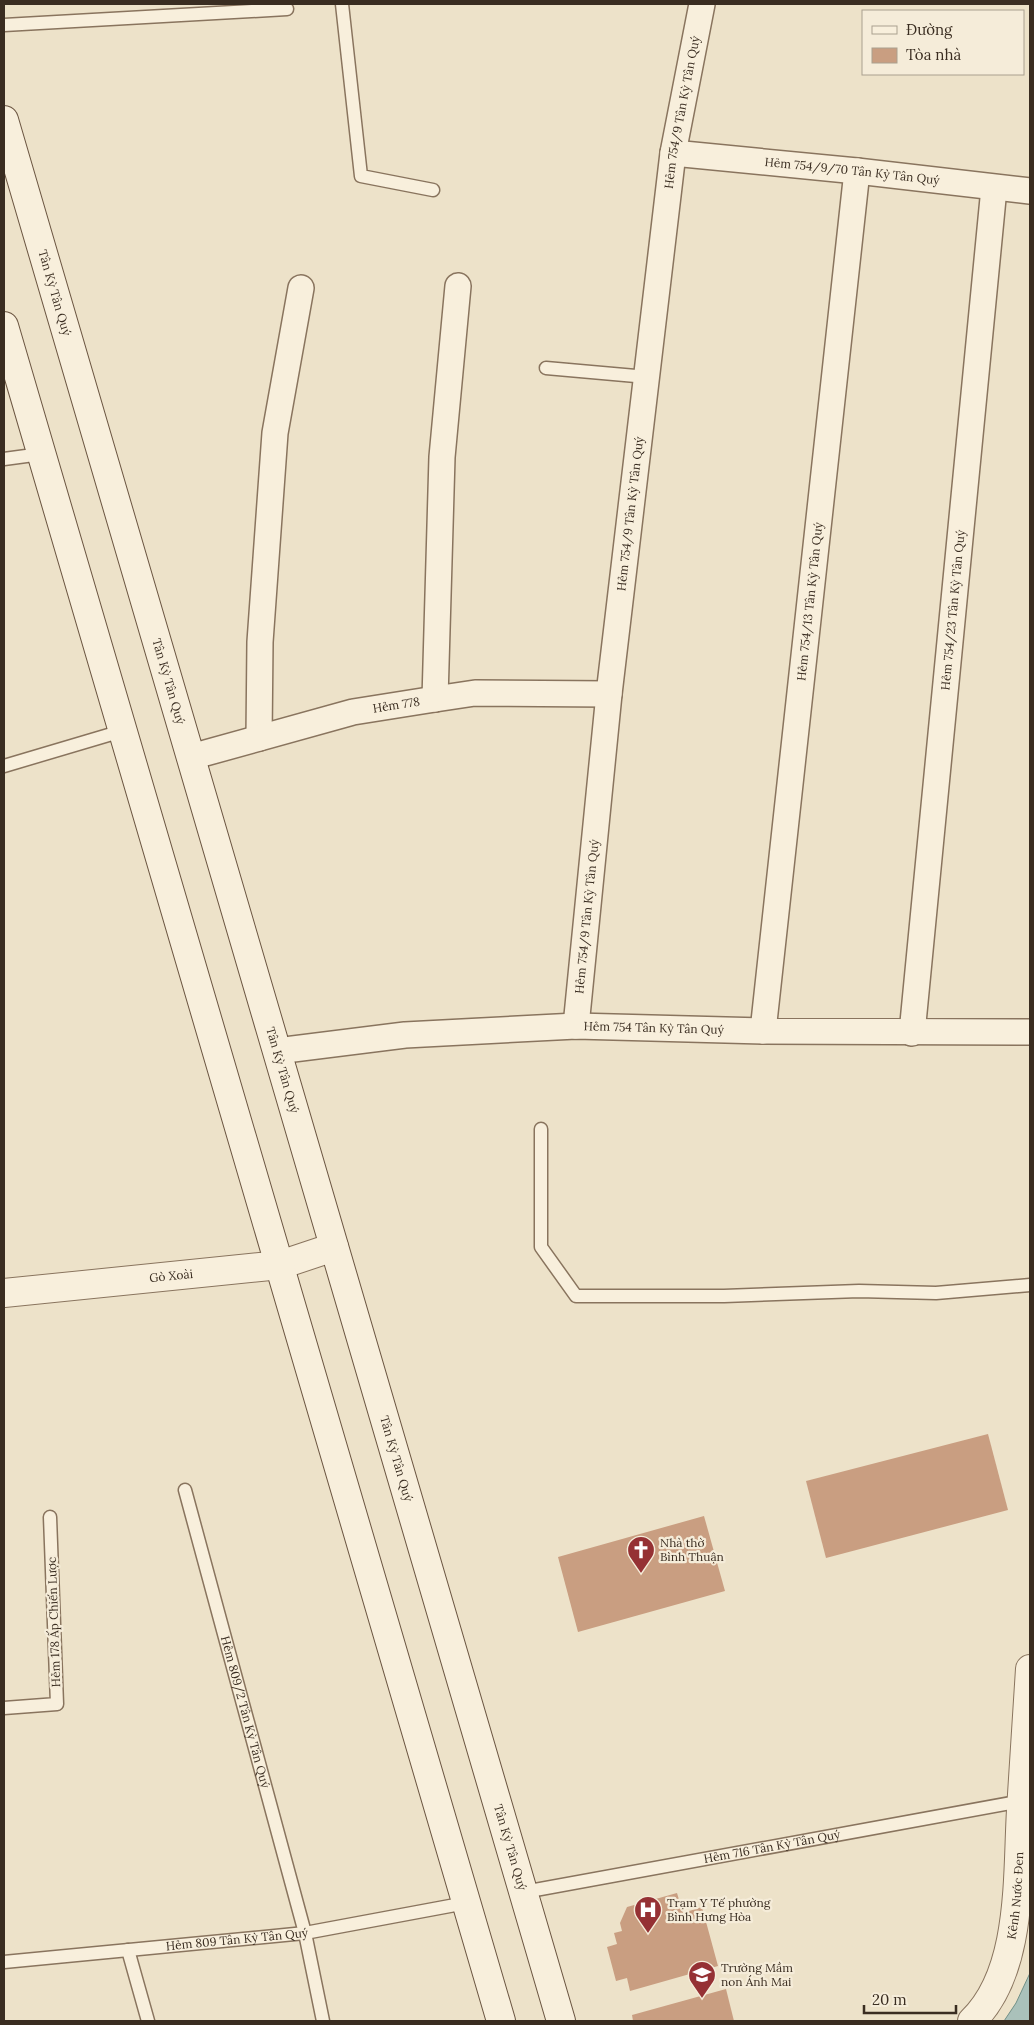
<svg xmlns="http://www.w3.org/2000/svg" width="1034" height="2025" viewBox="0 0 1034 2025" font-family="Lora,serif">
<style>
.water{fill:#aac1ba;stroke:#709087}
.building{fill:#c99e81}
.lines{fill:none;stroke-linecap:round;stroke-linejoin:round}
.service-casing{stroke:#89745e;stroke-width:15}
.minor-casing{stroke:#89745e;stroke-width:28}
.tertiary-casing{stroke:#89745e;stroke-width:30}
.secondary-casing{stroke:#6b5541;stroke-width:30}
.service{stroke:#f8efdc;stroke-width:12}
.minor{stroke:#f8efdc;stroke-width:25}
.tertiary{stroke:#f8efdc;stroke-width:28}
.secondary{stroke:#f8efdc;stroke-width:28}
.labels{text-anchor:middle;stroke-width:4.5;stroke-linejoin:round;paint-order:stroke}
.street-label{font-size:12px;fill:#3a2d21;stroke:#f5ecd9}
.poi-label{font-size:12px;fill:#3a2d21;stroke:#f5ecd9;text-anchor:start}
</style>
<rect width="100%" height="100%" fill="#ede2c9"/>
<path class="water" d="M1030,1973V2021H1004L1016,2003Z"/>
<g class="building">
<path d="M988,1434L1008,1510L826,1558L806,1481Z"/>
<path d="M704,1516L725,1591L578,1632L558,1557Z"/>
<path d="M677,1893L683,1913L702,1907L718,1966L630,1991L627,1978L616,1981L607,1947L617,1944L614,1933L622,1931L620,1923L627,1907Z"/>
<path d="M726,1989L734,2021H633L632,2015Z"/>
</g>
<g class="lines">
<defs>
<g id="service">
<path d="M342,4L361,176L433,190"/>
<path d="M4,25L287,9"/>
<path d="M546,368L647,377"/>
<path d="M4,459L41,454"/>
<path d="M4,766L122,731"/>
<path d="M541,1129V1247L576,1296H724L859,1291L936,1293L1030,1285"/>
<path id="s1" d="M185,1490L305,1933L323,2021"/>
<path d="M4,1708L57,1704L50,1517"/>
<path id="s2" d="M524,1892L1022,1801"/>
<path d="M128,1950L148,2021"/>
<path id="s3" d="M4,1962L305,1933L466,1903"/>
</g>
<g id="minor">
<path id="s4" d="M673,153L857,171L1030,191"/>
<path d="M435,699L442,457L458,286"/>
<path d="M259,738L260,642L275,433L301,288"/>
<path id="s5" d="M191,757L353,712L435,699L475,693L609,694"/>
<path id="s6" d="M576,1026L609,694L673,153L702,4"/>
<path id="s7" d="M763,1031L857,171"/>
<path id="s8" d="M912,1033L994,188"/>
<path id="s9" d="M277,1051L405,1035L576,1026L763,1031L1030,1032"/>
</g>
<g id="tertiary">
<path id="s10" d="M4,1293L280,1265L334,1247"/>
<path id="s11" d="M972,2021C1023,1972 1017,1876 1021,1810C1024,1763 1027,1716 1030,1669"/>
</g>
<g id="secondary">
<path id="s12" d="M4,120L561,2021"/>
<path d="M4,326L501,2021"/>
</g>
</defs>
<use href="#service" class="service-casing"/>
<use href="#minor" class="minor-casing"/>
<use href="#tertiary" class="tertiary-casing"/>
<use href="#secondary" class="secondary-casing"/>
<use href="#service" class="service"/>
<use href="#minor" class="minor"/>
<use href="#tertiary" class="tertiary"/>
<use href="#secondary" class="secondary"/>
</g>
<defs>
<symbol id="church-pin" viewBox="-11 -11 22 30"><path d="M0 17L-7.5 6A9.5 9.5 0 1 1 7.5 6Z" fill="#953134" stroke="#f5ecd9"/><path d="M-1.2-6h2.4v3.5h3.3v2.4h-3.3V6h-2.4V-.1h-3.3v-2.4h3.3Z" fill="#fff"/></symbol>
<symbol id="hospital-pin" viewBox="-11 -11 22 30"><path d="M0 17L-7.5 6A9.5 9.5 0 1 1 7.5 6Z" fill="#953134" stroke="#f5ecd9"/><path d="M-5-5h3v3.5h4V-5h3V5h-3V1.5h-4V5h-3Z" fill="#fff"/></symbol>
<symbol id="school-pin" viewBox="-11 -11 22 30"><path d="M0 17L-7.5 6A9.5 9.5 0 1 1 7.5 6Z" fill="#953134" stroke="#f5ecd9"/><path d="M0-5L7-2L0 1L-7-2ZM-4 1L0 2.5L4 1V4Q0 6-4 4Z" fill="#fff"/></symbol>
</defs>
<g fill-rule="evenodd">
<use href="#church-pin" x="625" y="1534" width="32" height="43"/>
<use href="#hospital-pin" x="632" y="1894" width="32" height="43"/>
<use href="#school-pin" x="686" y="1959" width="32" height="43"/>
</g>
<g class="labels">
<g class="street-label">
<text dy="4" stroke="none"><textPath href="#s6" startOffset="920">Hẻm 754/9 Tân Kỳ Tân Quý</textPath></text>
<text dy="4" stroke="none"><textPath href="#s4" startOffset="180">Hẻm 754/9/70 Tân Kỳ Tân Quý</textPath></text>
<text dy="4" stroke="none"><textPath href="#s12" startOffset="180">Tân Kỳ Tân Quý</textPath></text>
<text dy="4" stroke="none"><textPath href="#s6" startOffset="515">Hẻm 754/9 Tân Kỳ Tân Quý</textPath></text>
<text dy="4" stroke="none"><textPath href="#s7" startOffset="432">Hẻm 754/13 Tân Kỳ Tân Quý</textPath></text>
<text dy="4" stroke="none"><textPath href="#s8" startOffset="425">Hẻm 754/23 Tân Kỳ Tân Quý</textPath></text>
<text dy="4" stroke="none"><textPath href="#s12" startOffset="585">Tân Kỳ Tân Quý</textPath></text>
<text dy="4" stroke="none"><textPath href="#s5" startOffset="212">Hẻm 778</textPath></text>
<text dy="4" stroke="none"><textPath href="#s6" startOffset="110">Hẻm 754/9 Tân Kỳ Tân Quý</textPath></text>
<text dy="4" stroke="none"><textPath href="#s9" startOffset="378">Hẻm 754 Tân Kỳ Tân Quý</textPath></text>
<text dy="4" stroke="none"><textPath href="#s12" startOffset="990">Tân Kỳ Tân Quý</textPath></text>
<text dy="4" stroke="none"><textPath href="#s10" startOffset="168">Gò Xoài</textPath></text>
<text dy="4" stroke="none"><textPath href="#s12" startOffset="1395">Tân Kỳ Tân Quý</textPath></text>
<text transform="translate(54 1622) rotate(-92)" y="4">Hẻm 178 Ấp Chiến Lược</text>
<text dy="4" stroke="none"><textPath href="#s1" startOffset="230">Hẻm 809/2 Tân Kỳ Tân Quý</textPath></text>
<text dy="4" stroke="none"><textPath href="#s2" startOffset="252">Hẻm 716 Tân Kỳ Tân Quý</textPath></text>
<text dy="4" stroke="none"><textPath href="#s12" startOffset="1800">Tân Kỳ Tân Quý</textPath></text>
<text dy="4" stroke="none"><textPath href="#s11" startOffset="136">Kênh Nước Đen</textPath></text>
<text dy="4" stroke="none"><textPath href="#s3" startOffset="234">Hẻm 809 Tân Kỳ Tân Quý</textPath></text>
</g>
<g class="poi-label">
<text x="660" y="1547">Nhà thờ<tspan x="660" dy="14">Bình Thuận</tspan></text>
<text x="667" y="1907">Trạm Y Tế phường<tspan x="667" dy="14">Bình Hưng Hòa</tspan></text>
<text x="721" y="1972">Trường Mầm<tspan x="721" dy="14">non Ánh Mai</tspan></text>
</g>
</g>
<rect width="1034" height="2025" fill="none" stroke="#3a2d21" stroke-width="10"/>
<rect x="862" y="10" width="162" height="65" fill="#f5ecd9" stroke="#aaa08f"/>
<rect x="872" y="26" width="25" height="8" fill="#f8efdc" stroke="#aaa08f"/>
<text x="906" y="35" font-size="15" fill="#3a2d21">Đường</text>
<rect x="872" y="48" width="25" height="15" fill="#c99e81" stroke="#aaa08f"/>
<text x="906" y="60" font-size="15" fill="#3a2d21">Tòa nhà</text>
<path d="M864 2005v8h92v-8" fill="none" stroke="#3a2d21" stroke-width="2.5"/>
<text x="872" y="2005" font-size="15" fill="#3a2d21" stroke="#f5ecd9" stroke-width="4" paint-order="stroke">20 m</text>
</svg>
